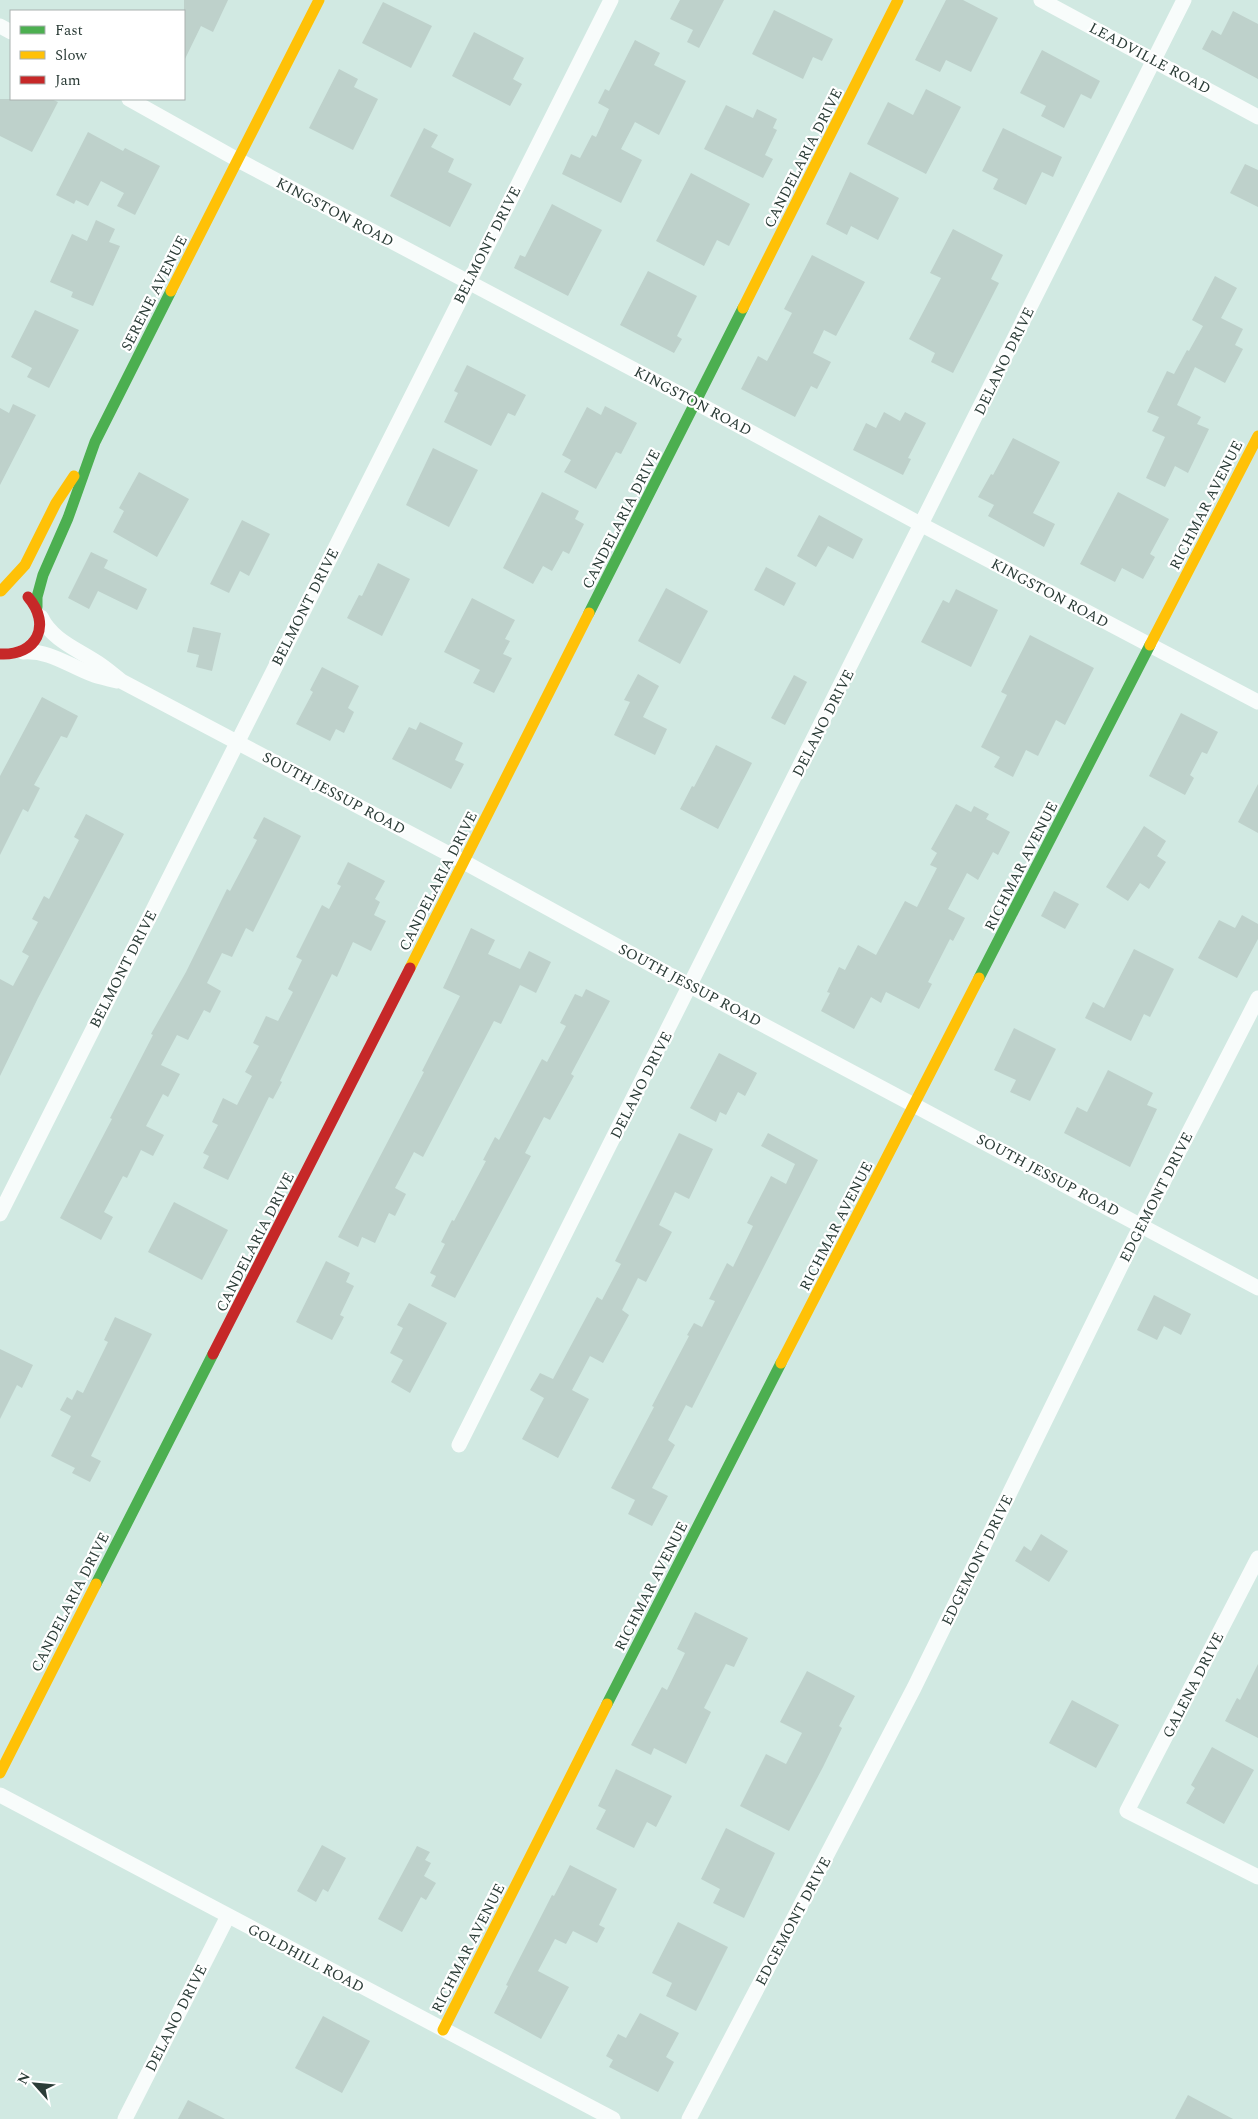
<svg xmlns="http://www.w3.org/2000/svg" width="1258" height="2119" viewBox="0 0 1258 2119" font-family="Spectral,serif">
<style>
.building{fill:#bed1cb}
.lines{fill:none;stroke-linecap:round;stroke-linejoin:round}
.street{stroke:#f8fcfb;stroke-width:15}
.fast{stroke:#4caf50;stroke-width:11}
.slow{stroke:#ffc107;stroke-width:11}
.jam{stroke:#c62828;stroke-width:11}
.labels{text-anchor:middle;stroke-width:4.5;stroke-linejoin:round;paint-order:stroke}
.street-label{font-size:15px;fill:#2b3c37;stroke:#fff}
</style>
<rect width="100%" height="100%" fill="#d1e9e2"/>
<g class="building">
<path d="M184,0H228L213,32L201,26L184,61Z"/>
<path d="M680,0H724L699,48L687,42L693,30L670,19Z"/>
<path d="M946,0H963L998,18L971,72L946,60L940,72L915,60Z"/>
<path d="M383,2L432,26L411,68L362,43Z"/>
<path d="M774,10L833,39L822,61L813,57L803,79L752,54Z"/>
<path d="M1233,11L1258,24V79L1202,49L1212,30L1221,35Z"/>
<path d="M474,32L524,58L513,79L522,84L510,106L452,76Z"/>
<path d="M635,40L660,53L654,65L686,81L659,135L635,122L621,149L642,160L621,203L562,174L571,154L580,158L592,135L596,137L609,109L598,103L605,89L609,91Z"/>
<path d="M1042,50L1100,81L1091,99L1081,94L1064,128L1041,116L1046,106L1020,93Z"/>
<path d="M339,69L358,79L354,87L378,99L353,150L309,128Z"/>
<path d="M926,89L961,107L926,174L867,144L888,102L913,115Z"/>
<path d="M0,99H51L58,102L32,152L0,136Z"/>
<path d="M726,105L753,118L757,109L777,119L773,128L777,130L765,155L773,159L763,178L704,149Z"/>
<path d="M424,128L438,135L431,147L454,159L448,172L472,184L450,227L390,196Z"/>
<path d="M1003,128L1062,157L1053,177L1042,172L1026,205L993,189L998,179L982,171Z"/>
<path d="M88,132L123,151L125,148L160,166L135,215L117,206L124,193L101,181L88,206L76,200L74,204L56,195Z"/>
<path d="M1245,164L1258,170V207L1230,193Z"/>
<path d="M850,172L899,198L878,240L851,226L847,235L826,224Z"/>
<path d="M691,173L750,204L729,246L717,240L704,266L656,241Z"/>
<path d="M552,204L602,230L568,296L514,268L520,255L525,257Z"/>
<path d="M96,220L115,229L109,242L120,246L93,306L71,297L73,292L50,282L72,234L87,241Z"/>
<path d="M953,229L1003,255L991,279L999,283L953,373L931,362L935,353L909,339L941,278L930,273Z"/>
<path d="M812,255L865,282L836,336L824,330L813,353L831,362L817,389L811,386L795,417L741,389L758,356L767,361L792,313L784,309Z"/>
<path d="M648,271L697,296L677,336L682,339L674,353L620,325Z"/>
<path d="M1215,276L1237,288L1221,318L1243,329L1235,345L1243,349L1225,383L1195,367L1177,405L1201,417L1197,424L1209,429L1188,473L1175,466L1165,487L1146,478L1165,437L1152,431L1159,417L1147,412L1167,371L1174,374L1187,350L1189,351L1203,326L1192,320Z"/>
<path d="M35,310L79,330L49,388L27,377L32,368L11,357Z"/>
<path d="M467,365L526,395L515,416L508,413L491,446L444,422L458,393L454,391Z"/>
<path d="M13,404L36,415L0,485V408L9,413Z"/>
<path d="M605,406L637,423L621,454L616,452L596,489L564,472L571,460L562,455L587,407L601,415Z"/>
<path d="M884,412L900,421L905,412L926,423L908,458L911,459L903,475L853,450L866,423L876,428Z"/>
<path d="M1013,438L1060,462L1033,513L1055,524L1044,547L988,516L994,505L978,497L991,474L993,475Z"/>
<path d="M433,448L478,470L449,527L406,505Z"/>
<path d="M139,472L189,499L157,557L113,532L124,511L119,508Z"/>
<path d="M542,492L579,511L575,519L584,524L569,554L563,551L552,571L543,566L533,584L503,568Z"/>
<path d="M1118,492L1169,519L1150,554L1155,557L1143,579L1122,568L1115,582L1080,564Z"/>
<path d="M819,515L863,539L853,559L828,546L816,567L797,556Z"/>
<path d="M242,520L270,534L249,576L240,571L229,593L210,584Z"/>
<path d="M91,552L108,560L104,568L147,589L137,610L98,591L89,609L68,598Z"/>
<path d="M378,563L410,579L382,636L347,618L359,595L362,596Z"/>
<path d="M766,567L796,583L784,606L754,590Z"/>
<path d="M666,588L708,611L680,664L638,641Z"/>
<path d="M956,589L998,610L971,667L921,642L943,600L949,603Z"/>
<path d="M472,598L515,620L505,639L510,641L503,654L512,658L494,693L473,683L480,670L444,652Z"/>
<path d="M193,627L221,633L212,671L196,667L199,655L187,652Z"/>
<path d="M1030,635L1094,668L1065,725L1056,720L1038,756L1026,750L1013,777L994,767L1000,757L981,747L1007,695L1001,692Z"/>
<path d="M322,667L359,686L348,708L354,712L344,733L336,729L330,741L296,724L313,692L310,690Z"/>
<path d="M638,674L659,686L643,717L667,729L655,755L614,735L630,702L624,700Z"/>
<path d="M794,675L807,682L785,725L771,718Z"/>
<path d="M42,697L78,716L67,738L61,736L34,785L40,788L28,812L23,809L0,855V776Z"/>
<path d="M1181,713L1218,732L1207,754L1202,752L1190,775L1194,778L1185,795L1149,776Z"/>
<path d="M420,722L463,743L455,760L464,764L451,789L392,759L409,727L416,730Z"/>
<path d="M716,745L752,763L718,829L680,809L692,786L694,787Z"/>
<path d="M1258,784V833L1238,822Z"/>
<path d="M956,804L971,812L974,806L989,814L986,819L1010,832L998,855L993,852L978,880L967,873L948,909L965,918L953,941L950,939L928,982L932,984L919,1009L886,992L881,1003L871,997L854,1029L821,1011L830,993L827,992L839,967L845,970L858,945L876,955L905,901L917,907L937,868L930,865L937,853L931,849Z"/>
<path d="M86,814L124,834L38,998L0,1076V979L13,986L29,956L22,952L38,922L32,919L44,896L49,899L79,840L74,837Z"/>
<path d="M264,817L301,836L253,932L246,928L232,957L222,953L207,983L221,991L210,1013L204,1010L188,1040L177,1035L161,1065L180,1074L168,1097L163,1094L146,1126L164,1135L153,1156L141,1150L127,1178L123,1176L104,1212L113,1217L101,1240L60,1218L112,1119L110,1118L153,1035L151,1034L186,972L227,889L230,891L257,840L253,838Z"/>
<path d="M1144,826L1166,841L1157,856L1166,862L1149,889L1140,883L1128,901L1106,887Z"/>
<path d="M348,862L385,881L375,899L380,902L374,915L386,921L371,951L353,942L337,977L332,974L280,1081L282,1082L273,1099L269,1097L228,1180L203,1168L209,1156L203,1153L218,1125L212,1122L223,1098L237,1105L252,1076L245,1072L259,1046L253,1043L266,1016L278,1021L293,992L288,989L302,960L296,957L322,905L329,909L341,886L337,884Z"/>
<path d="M1054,891L1079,904L1065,929L1041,916Z"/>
<path d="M1242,915L1258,924V939L1237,978L1198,958L1219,920L1235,928Z"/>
<path d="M471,928L495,940L488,954L520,969L529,951L551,962L536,993L520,985L501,1024L494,1021L423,1157L414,1152L395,1188L406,1194L395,1216L389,1213L375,1243L362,1237L358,1247L338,1237L424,1072L422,1071L460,996L443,988Z"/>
<path d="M1134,949L1174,969L1150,1017L1144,1014L1131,1041L1085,1018L1093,1002L1104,1008Z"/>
<path d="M586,989L610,1001L571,1074L574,1076L550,1120L544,1117L525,1153L531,1156L455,1298L431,1286L436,1276L430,1273L445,1244L441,1242L452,1220L454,1221L486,1161L483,1160L495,1137L499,1140L542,1059L547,1062L566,1026L560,1023L575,994L582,997Z"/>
<path d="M1014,1028L1056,1049L1030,1101L1010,1092L1016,1080L994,1070Z"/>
<path d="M719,1053L757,1073L745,1096L738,1092L726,1115L720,1112L716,1122L690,1108Z"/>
<path d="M1108,1070L1153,1093L1147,1105L1157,1109L1130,1167L1064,1133L1077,1107L1087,1112Z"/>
<path d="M679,1133L713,1149L689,1199L675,1192L659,1225L672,1232L646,1282L638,1278L622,1310L629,1315L603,1363L590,1356L572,1390L589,1399L558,1458L522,1439L544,1398L530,1390L540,1373L553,1379L597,1297L602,1300L621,1264L615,1261Z"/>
<path d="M768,1133L818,1160L692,1408L686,1405L668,1440L675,1445L652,1488L668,1496L652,1526L628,1514L635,1500L611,1488L654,1407L652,1406L689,1336L687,1335L694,1323L702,1327L715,1301L709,1299L727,1263L733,1267L753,1226L747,1223L771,1176L786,1184L795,1164L761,1146Z"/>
<path d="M174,1202L228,1230L202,1280L148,1252Z"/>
<path d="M326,1261L350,1273L346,1282L354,1286L340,1315L344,1317L332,1340L296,1322Z"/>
<path d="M1154,1295L1191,1314L1181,1335L1164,1326L1157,1340L1137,1330Z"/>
<path d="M409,1303L447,1323L410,1393L391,1382L403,1360L390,1353L403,1328L397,1325Z"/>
<path d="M115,1317L152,1334L91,1456L101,1461L90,1482L72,1473L75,1468L51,1456L71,1416L60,1410L67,1397L72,1400L77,1390L83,1393L108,1342L104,1340Z"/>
<path d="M0,1349L33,1365L22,1388L17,1385L0,1419Z"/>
<path d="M1041,1534L1068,1551L1049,1582L1015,1561L1024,1546L1031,1551Z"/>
<path d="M695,1612L748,1638L734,1667L726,1664L704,1708L711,1712L686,1764L654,1748L651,1755L631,1745L662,1687L667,1690L685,1653L677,1649Z"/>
<path d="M1258,1664V1738L1225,1721L1237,1698L1240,1700Z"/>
<path d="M807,1671L855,1696L839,1726L842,1728L823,1767L789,1831L740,1806L766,1754L786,1764L802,1733L780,1722Z"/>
<path d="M1072,1700L1119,1725L1096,1768L1049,1743Z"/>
<path d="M1212,1747L1254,1770L1224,1824L1186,1803L1195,1788L1191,1785Z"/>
<path d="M616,1769L672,1796L656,1827L647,1822L634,1848L596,1829L606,1810L598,1806Z"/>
<path d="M726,1828L775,1853L744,1918L713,1903L720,1889L701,1879Z"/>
<path d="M322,1845L346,1858L328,1892L323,1889L316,1902L297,1891Z"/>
<path d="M417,1846L430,1852L425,1860L431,1863L424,1876L436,1883L426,1900L421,1897L402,1932L378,1919Z"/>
<path d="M570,1865L617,1889L599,1925L605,1928L597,1943L573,1931L566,1944L555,1939L538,1971L569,1987L541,2039L494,2013L508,1986L506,1985L552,1895L554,1896Z"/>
<path d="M678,1922L728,1947L696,2011L666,1996L672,1983L652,1973Z"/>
<path d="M640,2013L679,2033L666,2057L674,2062L658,2092L609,2067L613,2060L606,2056L618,2034L626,2038Z"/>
<path d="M323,2016L370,2041L342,2093L295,2068Z"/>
<path d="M1188,2095L1233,2119H1175Z"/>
<path d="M188,2100L225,2119H178Z"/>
</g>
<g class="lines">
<g class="street">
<path d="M1041,0L1258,117"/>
<path d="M0,26L11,32"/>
<path d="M129,99L238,160L697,403L922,525L1258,702"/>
<path d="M41,617C52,640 77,649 98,663C107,669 115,676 123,682L464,862L690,986L1258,1288"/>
<path d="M23,652C50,650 69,666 94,675C101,677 109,679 117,681"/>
<path d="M0,1214L611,0"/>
<path d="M459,1445L1184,0"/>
<path d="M1258,1558L1127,1811L1258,1877"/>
<path d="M0,1795L613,2119"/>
<path d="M125,2119L228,1916"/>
<path d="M689,2119L914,1688L1141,1225L1258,998"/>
</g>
<g class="fast">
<path d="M37,607V597L43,575L68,518L95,442L171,291"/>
<path d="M589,613L743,308"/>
<path d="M979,978L1150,645"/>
<path d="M96,1584L213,1354"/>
<path d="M607,1704L781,1363"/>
</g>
<g class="slow">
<path d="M171,291L319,0"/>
<path d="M743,308L898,0"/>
<path d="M1,591L25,565L56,503L74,476"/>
<path d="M1150,645L1258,436"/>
<path d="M410,968L589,613"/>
<path d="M781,1363L979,978"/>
<path d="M0,1773L96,1584"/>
<path d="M443,2030L607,1704"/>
</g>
<g class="jam">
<path d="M0,654C37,656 52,625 28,597"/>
<path d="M213,1354L410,968"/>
</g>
</g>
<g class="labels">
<g class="street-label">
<text transform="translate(1150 58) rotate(28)" y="5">LEADVILLE ROAD</text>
<text transform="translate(803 158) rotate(-63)" y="5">CANDELARIA DRIVE</text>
<text transform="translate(335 212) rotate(28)" y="5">KINGSTON ROAD</text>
<text transform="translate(487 245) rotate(-63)" y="5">BELMONT DRIVE</text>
<text transform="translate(154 293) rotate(-63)" y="5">SERENE AVENUE</text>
<text transform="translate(1004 361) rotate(-64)" y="5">DELANO DRIVE</text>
<text transform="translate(693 401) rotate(28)" y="5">KINGSTON ROAD</text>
<text transform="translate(1206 505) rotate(-63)" y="5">RICHMAR AVENUE</text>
<text transform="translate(621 519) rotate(-63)" y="5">CANDELARIA DRIVE</text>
<text transform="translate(1050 593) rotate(28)" y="5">KINGSTON ROAD</text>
<text transform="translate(305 607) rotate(-63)" y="5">BELMONT DRIVE</text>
<text transform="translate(823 723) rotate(-63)" y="5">DELANO DRIVE</text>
<text transform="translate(334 793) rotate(28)" y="5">SOUTH JESSUP ROAD</text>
<text transform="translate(1021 866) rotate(-63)" y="5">RICHMAR AVENUE</text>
<text transform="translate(438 881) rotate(-63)" y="5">CANDELARIA DRIVE</text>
<text transform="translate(123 969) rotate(-63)" y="5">BELMONT DRIVE</text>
<text transform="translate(690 985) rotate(28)" y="5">SOUTH JESSUP ROAD</text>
<text transform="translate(641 1085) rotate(-63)" y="5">DELANO DRIVE</text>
<text transform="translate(1048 1175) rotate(28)" y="5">SOUTH JESSUP ROAD</text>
<text transform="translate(1156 1197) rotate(-63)" y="5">EDGEMONT DRIVE</text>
<text transform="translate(836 1226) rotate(-63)" y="5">RICHMAR AVENUE</text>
<text transform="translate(255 1242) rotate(-63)" y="5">CANDELARIA DRIVE</text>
<text transform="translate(977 1560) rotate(-64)" y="5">EDGEMONT DRIVE</text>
<text transform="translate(651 1586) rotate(-63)" y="5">RICHMAR AVENUE</text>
<text transform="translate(70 1602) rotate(-63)" y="5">CANDELARIA DRIVE</text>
<text transform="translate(1193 1685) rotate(-63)" y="5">GALENA DRIVE</text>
<text transform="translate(793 1921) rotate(-62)" y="5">EDGEMONT DRIVE</text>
<text transform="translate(468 1948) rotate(-63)" y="5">RICHMAR AVENUE</text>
<text transform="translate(306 1958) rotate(28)" y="5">GOLDHILL ROAD</text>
<text transform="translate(176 2018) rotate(-63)" y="5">DELANO DRIVE</text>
</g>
</g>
<rect x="10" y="10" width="175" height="90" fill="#ffffff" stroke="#aab1af"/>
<rect x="20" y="26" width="25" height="8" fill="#4caf50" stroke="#aab1af"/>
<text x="55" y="35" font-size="15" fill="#2b3c37">Fast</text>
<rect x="20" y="51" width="25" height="8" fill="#ffc107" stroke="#aab1af"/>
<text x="55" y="60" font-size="15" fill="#2b3c37">Slow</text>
<rect x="20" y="76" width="25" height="8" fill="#c62828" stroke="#aab1af"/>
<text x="55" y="85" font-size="15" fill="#2b3c37">Jam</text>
<g transform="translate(35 2084) rotate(297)" stroke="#ffffff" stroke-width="4" paint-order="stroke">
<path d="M0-4L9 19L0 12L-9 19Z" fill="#2b3c37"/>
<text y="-8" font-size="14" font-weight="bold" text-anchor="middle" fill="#2b3c37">N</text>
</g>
</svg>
